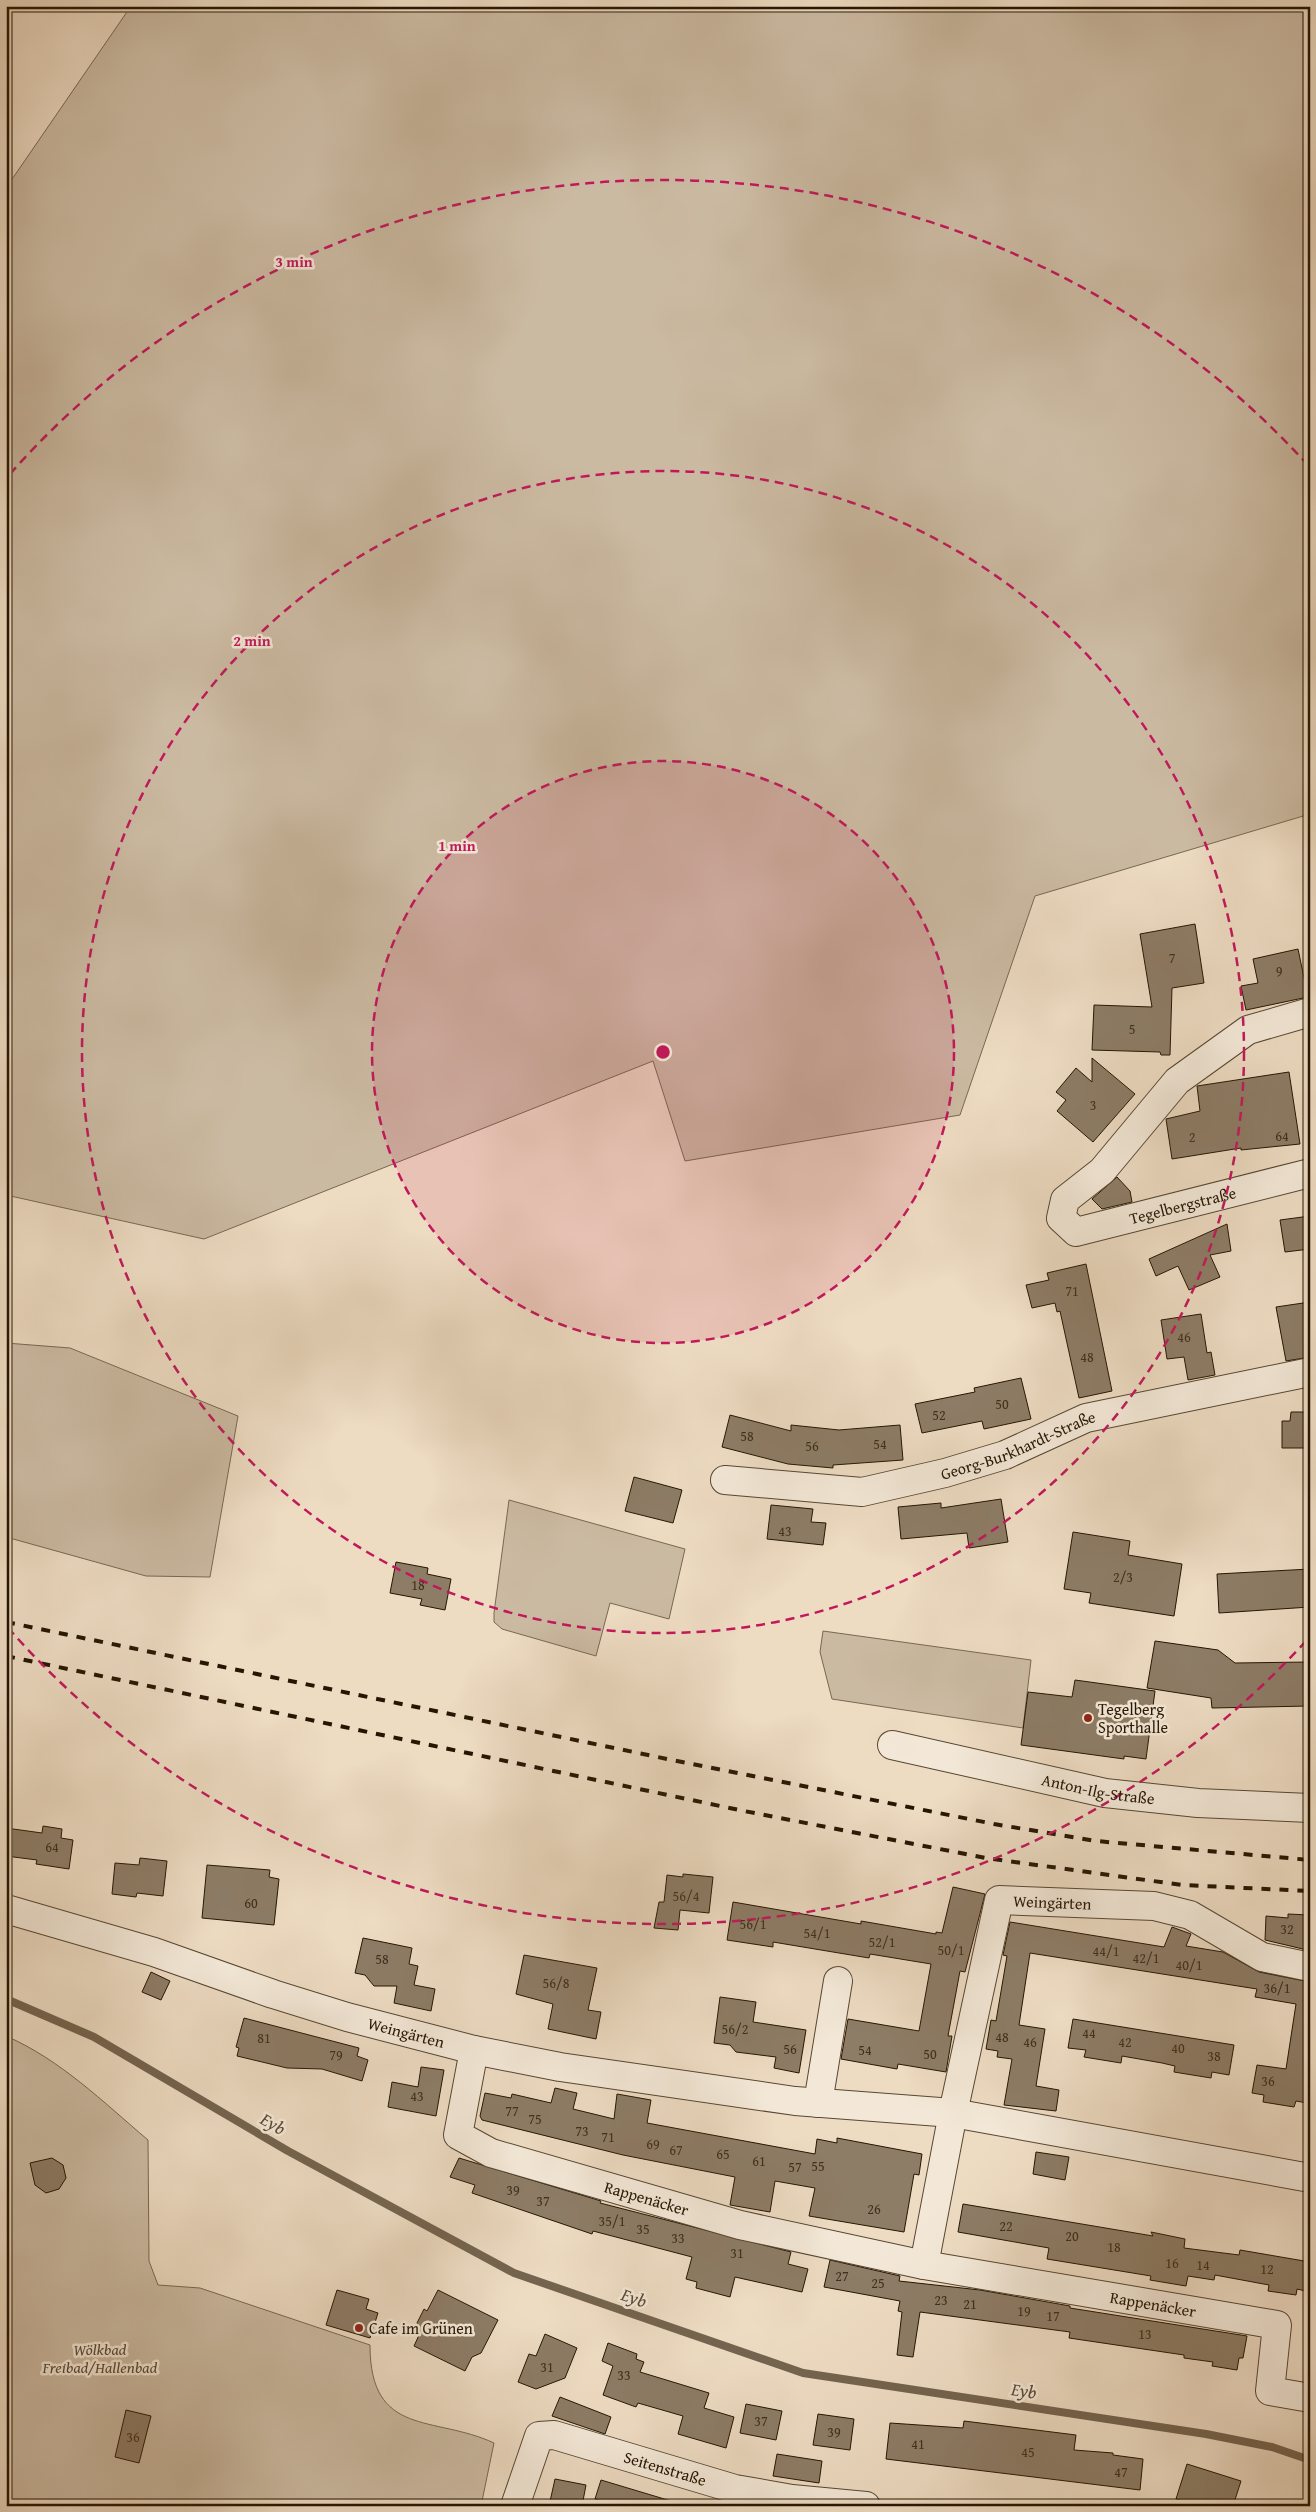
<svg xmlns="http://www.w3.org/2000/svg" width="1316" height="2512" viewBox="0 0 1316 2512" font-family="'Gentium Book Plus',serif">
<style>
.green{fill:#cbbaa2;stroke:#786852}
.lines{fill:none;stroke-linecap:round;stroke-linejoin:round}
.stream{stroke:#74644f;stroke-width:8}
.building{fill:#8d7c66;stroke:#251603}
.minor-casing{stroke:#574733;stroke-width:30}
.minor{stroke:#f3e8d7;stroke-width:28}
.rail{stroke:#251603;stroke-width:4;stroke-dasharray:9 9;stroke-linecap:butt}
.ring{fill:none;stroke:#c2185b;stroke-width:2.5;stroke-dasharray:9 6}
.poi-dot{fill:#8f2418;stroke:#f3e8d7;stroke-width:2}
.labels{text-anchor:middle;stroke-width:5;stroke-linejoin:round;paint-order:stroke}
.number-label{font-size:14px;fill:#3f301c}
.street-label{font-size:16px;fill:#251603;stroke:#f3e8d7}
.poi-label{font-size:16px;fill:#251603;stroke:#f3e8d7;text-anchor:start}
.park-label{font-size:16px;font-style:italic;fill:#574733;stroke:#f3e8d7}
.water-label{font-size:18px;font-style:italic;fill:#5a4a35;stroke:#f3e8d7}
.centre{fill:#c2185b;stroke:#f3e8d7;stroke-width:2.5}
.ring-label{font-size:15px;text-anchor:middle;font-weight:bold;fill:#c2185b;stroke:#f3e8d7;stroke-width:5;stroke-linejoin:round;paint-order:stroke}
</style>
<rect width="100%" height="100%" fill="#eddbc2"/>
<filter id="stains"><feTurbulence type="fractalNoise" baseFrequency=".004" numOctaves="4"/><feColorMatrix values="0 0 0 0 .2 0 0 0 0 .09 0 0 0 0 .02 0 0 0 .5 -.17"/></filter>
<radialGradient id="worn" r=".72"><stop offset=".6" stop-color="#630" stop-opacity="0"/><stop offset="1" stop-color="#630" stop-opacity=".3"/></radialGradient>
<g class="green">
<path d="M131,6H1310V814L1035,896L960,1115L685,1161L653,1061L204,1239L6,1195V188Z"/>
<path d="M6,1343L70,1348L238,1416L210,1577L146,1576L6,1537Z"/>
<path d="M509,1500L685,1549L669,1619L610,1603L596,1656L502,1629L494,1622V1613Z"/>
<path d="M823,1631L1031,1660L1023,1728L832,1699L820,1652Z"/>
<path d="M6,2036C61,2060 103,2102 148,2140L149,2261L158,2285L200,2288L370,2345C370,2438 434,2415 494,2443L481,2506H6Z"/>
</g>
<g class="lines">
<path class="stream" d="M6,1999L94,2037L288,2151L514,2273L803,2373L1206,2434L1272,2447L1310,2460"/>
</g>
<g class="building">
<path d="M1195,924L1204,983L1172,988L1170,1055H1161L1160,1052L1092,1050L1094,1005L1152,1007L1140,934Z"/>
<path d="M1298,949L1308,997L1246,1010L1241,986L1258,983L1253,959Z"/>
<path d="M1092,1058L1135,1094L1093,1142L1057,1111L1066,1100L1056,1092L1076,1068L1092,1082Z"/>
<path d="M1289,1072L1300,1144L1241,1150V1148L1172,1159L1166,1119L1200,1111L1197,1086Z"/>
<path d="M1117,1177L1130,1191L1132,1202L1102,1209L1092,1199Z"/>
<path d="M1310,1216V1249L1285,1252L1280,1220Z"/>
<path d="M1227,1224L1231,1251L1210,1255L1220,1277L1189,1290L1178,1266L1156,1276L1149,1259Z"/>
<path d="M1086,1264L1112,1391L1079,1398L1060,1311L1057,1312L1055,1303L1032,1308L1026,1285L1049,1280L1047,1273Z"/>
<path d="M1310,1302V1357L1286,1361L1276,1307Z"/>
<path d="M1201,1314L1207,1353L1211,1352L1215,1375L1188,1380L1184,1357L1167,1359L1161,1320Z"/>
<path d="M1021,1378L1031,1419L984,1429L982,1421L922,1433L915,1404L975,1392L974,1388Z"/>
<path d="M1291,1412H1310V1448H1282V1421H1290Z"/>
<path d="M730,1415L791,1431V1425L839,1430L900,1425L903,1460L833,1465V1468L788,1464L722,1447Z"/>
<path d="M634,1477L682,1490L673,1523L625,1511Z"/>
<path d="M1001,1499L1008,1542L969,1548L967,1533L901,1539L898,1507L941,1503V1508Z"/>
<path d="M771,1505L813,1509L811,1522L826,1523L823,1545L767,1539Z"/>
<path d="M1073,1532L1130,1541L1128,1555L1182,1564L1174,1616L1089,1603L1091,1593L1064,1589Z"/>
<path d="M396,1562L428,1568L427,1574L451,1579L445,1610L420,1605L422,1599L390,1593Z"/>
<path d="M1310,1569V1607L1219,1613L1217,1574Z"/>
<path d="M1155,1641L1218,1650L1235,1663L1309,1662L1310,1706L1212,1708L1211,1698L1147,1688Z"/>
<path d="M1075,1680L1155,1691L1146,1759L1124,1756V1759L1021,1745L1028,1692L1072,1697Z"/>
<path d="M43,1826L62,1829L61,1838L73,1840L69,1869L36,1864L37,1860L6,1856V1828L42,1833Z"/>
<path d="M140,1858L167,1861L163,1896L137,1893L136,1897L112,1894L115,1863L139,1865Z"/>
<path d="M207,1865L270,1870L269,1877L279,1879L274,1925L202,1918Z"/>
<path d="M683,1874L713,1877L709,1913L680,1910L678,1930L654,1928L659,1902H664L667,1875L683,1877Z"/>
<path d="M953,1887L985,1894L965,1972L960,1971L948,2036H952L946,2072L898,2064L897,2069L841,2059L848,2019L919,2031L931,1964L870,1954L869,1958L773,1942V1947L727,1940L733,1902L861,1924V1921L936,1934V1932L942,1933Z"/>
<path d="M1288,1914L1309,1915L1307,1950L1265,1940L1266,1916L1288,1918Z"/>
<path d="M1010,1922L1164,1947L1172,1927L1191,1934L1186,1946L1223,1952L1259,1972L1310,1982V2086L1307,2103L1296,2101L1294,2107L1263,2102L1264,2095L1252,2093L1257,2065L1286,2069L1296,2004L1255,1997L1257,1989L1030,1953L1019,2025L1045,2029L1036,2086L1059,2090L1056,2111L1004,2105L1012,2059L997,2057L998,2051L986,2049L991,2020L996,2021L1007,1956L1003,1955Z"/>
<path d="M363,1938L412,1948L409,1964L418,1966L414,1985L435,1989L431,2011L394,2003L397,1986H374L365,1975L355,1973Z"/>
<path d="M524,1955L597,1968L588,2010L601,2012L596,2039L548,2029L553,2004L516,1994Z"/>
<path d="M151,1972L170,1981L161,2000L142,1992Z"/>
<path d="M720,1997L756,2002L753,2022L806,2030L799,2073L774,2068L776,2057L736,2052L730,2045L714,2043Z"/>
<path d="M244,2018L359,2048L357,2056L368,2060L362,2081L322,2069L287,2068L237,2056L239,2048L236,2047Z"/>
<path d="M1073,2019L1234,2045L1229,2075L1212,2072L1211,2078L1174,2072L1175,2066L1162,2063L1122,2056L1121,2063L1084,2057L1086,2050L1068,2048Z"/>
<path d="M421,2067L444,2070L436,2116L388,2107L392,2082L418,2087Z"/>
<path d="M555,2088L577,2093L573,2109L614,2119L617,2094L651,2100L647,2123L815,2154L817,2139L837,2143V2138L922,2154L919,2175L914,2174L904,2232L809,2216L815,2188L775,2181L770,2212L730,2205L735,2177L623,2155L482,2120L480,2116L485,2093L511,2098L512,2094L551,2103Z"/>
<path d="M1036,2152L1069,2157L1065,2180L1033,2174Z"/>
<path d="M52,2158L63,2165L66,2178L59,2189L46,2193L35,2185L30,2163Z"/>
<path d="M459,2158L601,2201L600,2203L791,2252L788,2264L808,2269L802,2292L735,2277L730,2297L696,2288L697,2282L686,2279L692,2257L593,2231L592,2234L472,2193L475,2185L450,2177Z"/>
<path d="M963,2204L1153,2236L1151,2232L1185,2239L1184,2248L1239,2255L1240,2250L1310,2262V2292L1297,2289L1296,2295L1268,2291L1269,2285L1215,2275L1214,2280L1188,2276L1186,2286L1150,2280L1151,2276L1047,2259L1049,2248L958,2232Z"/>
<path d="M830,2260L900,2276L899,2281L980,2290L1070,2306V2308L1247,2336L1243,2358H1239L1237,2370L1212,2366L1213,2362L1184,2358V2355L1069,2338L1070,2332L920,2312L913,2357L897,2355L902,2312L898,2311L900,2301L824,2287Z"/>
<path d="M337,2290L369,2299L366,2309L378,2313L370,2338L326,2325Z"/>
<path d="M438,2290L498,2320L481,2353L472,2357L465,2371L414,2346L420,2333L417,2323L424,2309L427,2311Z"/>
<path d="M545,2334L577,2348L565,2378L536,2389L518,2382L529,2354L536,2356Z"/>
<path d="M608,2343L637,2354L636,2359L644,2362L640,2372L709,2393L704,2408L734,2417L726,2448L678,2434L683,2416L638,2403L636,2407L603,2395L613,2366L602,2361Z"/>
<path d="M560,2397L611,2417L605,2434L552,2416Z"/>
<path d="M746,2404L782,2411L776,2440L740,2433Z"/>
<path d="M126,2410L151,2416L139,2463L115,2457Z"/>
<path d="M818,2414L854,2419L850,2450L813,2445Z"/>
<path d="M964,2421L1076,2435L1074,2450L1113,2453V2455L1143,2459L1140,2490L886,2459L890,2423L963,2428Z"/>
<path d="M777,2454L822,2461L819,2483L773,2476Z"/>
<path d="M1187,2464L1241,2481L1233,2506H1199L1176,2499Z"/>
<path d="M555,2479L586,2485L582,2506H549Z"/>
<path d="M601,2480L671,2501L670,2506H618L595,2499Z"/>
</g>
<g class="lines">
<defs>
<g id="minor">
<path id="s1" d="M1310,1012L1248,1030L1177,1081L1102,1171L1065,1200L1061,1218L1076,1232L1310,1173"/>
<path id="s2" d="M725,1480L862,1492L945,1473L1005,1455L1086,1418L1310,1372"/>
<path id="s3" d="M892,1745L1105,1793L1198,1803L1310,1808"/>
<path id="s4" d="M6,1909L154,1952L273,1994L347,2017L474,2050L560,2067L795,2101L953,2113L1310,2178"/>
<path id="s5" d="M474,2050L458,2135L491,2153L740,2225L924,2265L1277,2325L1270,2391L1310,2398"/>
<path d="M818,2103L838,1981"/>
<path id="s6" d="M924,2265L953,2113L999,1900L1154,1906L1190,1915L1262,1957L1310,1967"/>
<path id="s7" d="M515,2506L539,2436L554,2435L735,2489L792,2499L866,2506"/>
</g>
</defs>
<use href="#minor" class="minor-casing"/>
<use href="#minor" class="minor"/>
<g class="rail">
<path d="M6,1622L672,1760L994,1824L1096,1841L1310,1860"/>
<path d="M6,1656L744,1811L986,1858L1182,1885L1310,1891"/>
</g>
</g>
<circle cx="663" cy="1052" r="291" fill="#c2185b" fill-opacity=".12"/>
<g class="ring">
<circle cx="663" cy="1052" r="291"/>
<circle cx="663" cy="1052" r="581"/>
<path d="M1306 1641A872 872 0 0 1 10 1630M10 474A872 872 0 0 1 1306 463"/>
</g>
<g class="poi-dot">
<circle cx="1088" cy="1718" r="5"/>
<circle cx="359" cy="2328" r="5"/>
</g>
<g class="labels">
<g class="number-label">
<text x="1172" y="963">7</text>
<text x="1279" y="976">9</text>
<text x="1132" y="1034">5</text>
<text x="1093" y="1110">3</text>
<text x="1282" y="1141">64</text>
<text x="1192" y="1142">2</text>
<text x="1072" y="1296">71</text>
<text x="1184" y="1342">46</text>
<text x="1087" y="1362">48</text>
<text x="1002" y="1409">50</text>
<text x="939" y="1420">52</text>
<text x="747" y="1441">58</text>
<text x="880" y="1449">54</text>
<text x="812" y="1451">56</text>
<text x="785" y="1536">43</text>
<text x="1123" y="1582">2/3</text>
<text x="418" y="1590">18</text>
<text x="52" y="1852">64</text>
<text x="686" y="1901">56/4</text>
<text x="251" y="1908">60</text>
<text x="753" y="1929">56/1</text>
<text x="1287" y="1934">32</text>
<text x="817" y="1938">54/1</text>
<text x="882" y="1947">52/1</text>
<text x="951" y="1955">50/1</text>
<text x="1106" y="1956">44/1</text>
<text x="1146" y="1963">42/1</text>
<text x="382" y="1964">58</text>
<text x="1189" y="1970">40/1</text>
<text x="556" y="1988">56/8</text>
<text x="1277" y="1993">36/1</text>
<text x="735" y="2034">56/2</text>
<text x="1089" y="2038">44</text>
<text x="1002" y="2042">48</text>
<text x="264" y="2043">81</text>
<text x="1030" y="2047">46</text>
<text x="1125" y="2047">42</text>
<text x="1178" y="2053">40</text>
<text x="790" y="2054">56</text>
<text x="865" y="2055">54</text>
<text x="930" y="2059">50</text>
<text x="336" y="2060">79</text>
<text x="1214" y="2061">38</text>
<text x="1268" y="2086">36</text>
<text x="417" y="2101">43</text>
<text x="512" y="2116">77</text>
<text x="535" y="2124">75</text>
<text x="582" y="2136">73</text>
<text x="608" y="2142">71</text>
<text x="653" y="2149">69</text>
<text x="676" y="2155">67</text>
<text x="723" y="2159">65</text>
<text x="759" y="2166">61</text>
<text x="818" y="2171">55</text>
<text x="795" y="2172">57</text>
<text x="513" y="2195">39</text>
<text x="543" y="2206">37</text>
<text x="874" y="2214">26</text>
<text x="612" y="2226">35/1</text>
<text x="1006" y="2231">22</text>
<text x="643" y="2234">35</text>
<text x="1072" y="2241">20</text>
<text x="678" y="2243">33</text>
<text x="1114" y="2252">18</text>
<text x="737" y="2258">31</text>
<text x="1172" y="2268">16</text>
<text x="1203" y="2270">14</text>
<text x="1267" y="2274">12</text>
<text x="842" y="2281">27</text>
<text x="878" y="2288">25</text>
<text x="941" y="2305">23</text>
<text x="970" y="2309">21</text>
<text x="1024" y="2316">19</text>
<text x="1053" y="2321">17</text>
<text x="1145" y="2339">13</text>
<text x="547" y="2372">31</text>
<text x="624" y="2380">33</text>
<text x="761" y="2426">37</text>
<text x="834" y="2437">39</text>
<text x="133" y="2442">36</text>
<text x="918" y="2449">41</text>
<text x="1028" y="2457">45</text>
<text x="1121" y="2477">47</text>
</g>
<g class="street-label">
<text dy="6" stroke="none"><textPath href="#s1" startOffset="465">Tegelbergstraße</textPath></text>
<text dy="6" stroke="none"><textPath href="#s2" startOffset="301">Georg-Burkhardt-Straße</textPath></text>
<text dy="6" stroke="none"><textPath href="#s3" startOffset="211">Anton-Ilg-Straße</textPath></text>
<text dy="6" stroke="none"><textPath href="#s6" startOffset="426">Weingärten</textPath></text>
<text dy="6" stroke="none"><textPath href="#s4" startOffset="419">Weingärten</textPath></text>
<text dy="6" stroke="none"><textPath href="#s5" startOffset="286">Rappenäcker</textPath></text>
<text dy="6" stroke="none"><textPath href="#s5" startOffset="804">Rappenäcker</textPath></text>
<text dy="6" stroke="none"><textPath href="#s7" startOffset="205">Seitenstraße</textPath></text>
</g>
<g class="poi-label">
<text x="1098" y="1715">Tegelberg<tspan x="1098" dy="18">Sporthalle</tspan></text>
<text x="369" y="2334">Cafe im Grünen</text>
</g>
<g class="park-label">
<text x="100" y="2355">Wölkbad<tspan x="100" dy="18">Freibad/Hallenbad</tspan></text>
</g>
<g class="water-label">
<text transform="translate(273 2124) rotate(30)" y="6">Eyb</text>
<text transform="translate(634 2298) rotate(19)" y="6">Eyb</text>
<text transform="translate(1024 2391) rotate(9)" y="6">Eyb</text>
</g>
</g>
<circle cx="663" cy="1052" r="8" class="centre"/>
<g class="ring-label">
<text x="294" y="267">3 min</text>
<text x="252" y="646">2 min</text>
<text x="457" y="851">1 min</text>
</g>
<rect width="1316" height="2512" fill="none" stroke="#eddbc2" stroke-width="25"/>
<rect x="8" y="8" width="1301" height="2497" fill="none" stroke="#251603" stroke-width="2.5"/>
<rect x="12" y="12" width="1291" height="2487" fill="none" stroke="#251603"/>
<rect width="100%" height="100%" filter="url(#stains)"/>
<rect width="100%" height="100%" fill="url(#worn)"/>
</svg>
